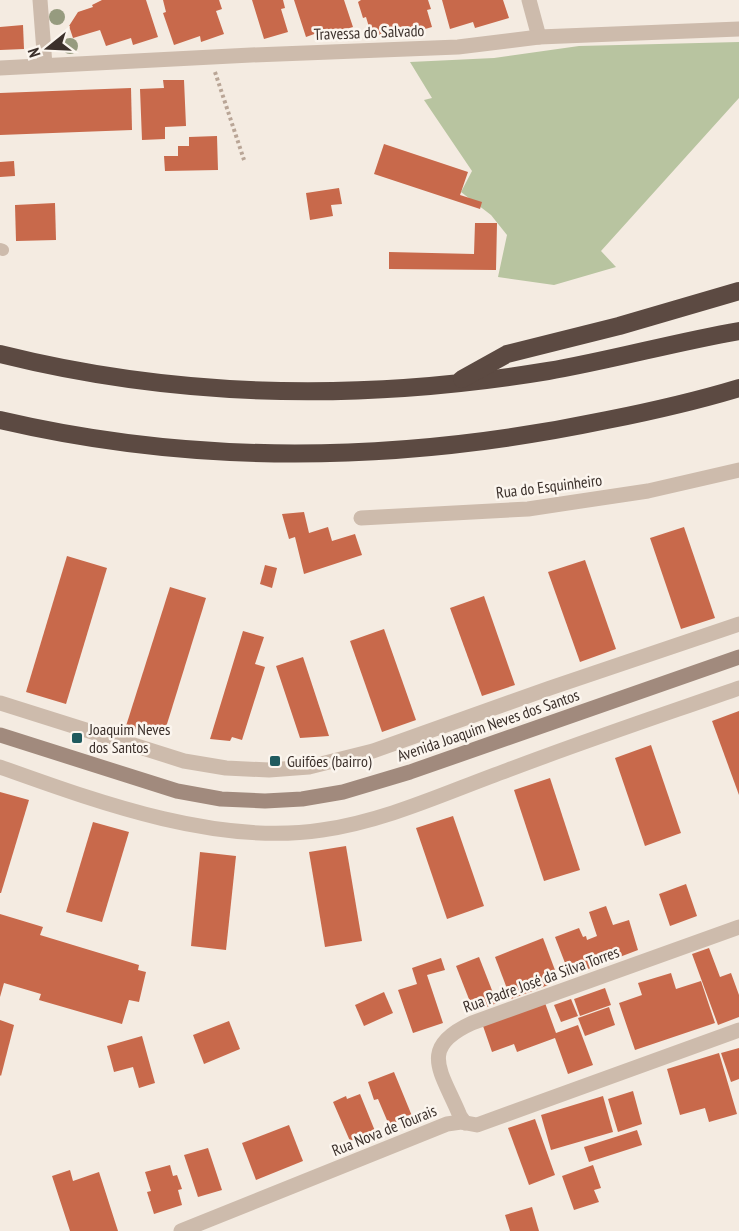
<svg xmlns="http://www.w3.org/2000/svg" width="739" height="1231" viewBox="0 0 739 1231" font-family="'PT Sans Narrow',sans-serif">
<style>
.green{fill:#b8c4a0}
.building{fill:#c8694b}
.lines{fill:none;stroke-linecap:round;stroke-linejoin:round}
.path{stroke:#b9a596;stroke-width:4;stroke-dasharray:3 3;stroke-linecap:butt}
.lane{stroke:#cdbbac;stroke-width:12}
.street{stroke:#cdbbac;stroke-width:15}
.secondary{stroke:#a18a7d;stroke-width:15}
.highway{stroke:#5c4a42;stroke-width:18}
.tree{fill:#969b7f}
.poi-dot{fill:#1f5a5e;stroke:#fbf5ee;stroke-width:2}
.labels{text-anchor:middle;stroke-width:5;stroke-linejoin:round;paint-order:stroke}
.street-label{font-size:16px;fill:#3b302b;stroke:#fbf5ee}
.poi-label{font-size:16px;fill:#3b302b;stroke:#fbf5ee;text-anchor:start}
</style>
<rect width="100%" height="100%" fill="#f4ebe1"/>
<path class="green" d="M739,42V98L601,251L616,267L554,285L498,277L507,235L491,215L461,192L472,171L424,100L432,98L410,62L494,58L579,46Z"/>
<g class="building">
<path d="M102,0H146L158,37L133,45L131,38L106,46L100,30L73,38L69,26L78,12L93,7L92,5Z"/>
<path d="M163,0H219L222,9L216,11L224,34L201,42L200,36L174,45L163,13L166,12Z"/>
<path d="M252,0H283L285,8L281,9L288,32L264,39Z"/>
<path d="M294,0H344L353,27L329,34L328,29L306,37Z"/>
<path d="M361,0H428L431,9L427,10L432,27L408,34L407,30L393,34L392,31L372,37L366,17L363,18L358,2Z"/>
<path d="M442,0H503L509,18L475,28L473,22L450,29Z"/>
<path d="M23,25L24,49L0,50V27Z"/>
<path d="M163,80H184L186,126L165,127V139L142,140L140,89L164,88Z"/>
<path d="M131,88L132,130L0,135V93Z"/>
<path d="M217,136L218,170L165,171L164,156H178V146H189V137Z"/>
<path d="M384,144L468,172L460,195L482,202L480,209L374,174Z"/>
<path d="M14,161L15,176L0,177V162Z"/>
<path d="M339,188L342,204L331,205L333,216L310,220L306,193Z"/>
<path d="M55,203L56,240L16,241L15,205Z"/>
<path d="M475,223H497L496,270L389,269V252L474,254Z"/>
<path d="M304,512L309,533L328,527L332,541L355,534L362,555L304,574L295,537L289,539L282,514Z"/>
<path d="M684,527L715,618L681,629L650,538Z"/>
<path d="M67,556L107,568L66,704L26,692Z"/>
<path d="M585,560L616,649L580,662L548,572Z"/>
<path d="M265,565L277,568L272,588L260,584Z"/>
<path d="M170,587L206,598L163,737L126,726Z"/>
<path d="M484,596L515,685L482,696L450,608Z"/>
<path d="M384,629L416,720L382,732L350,641Z"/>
<path d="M243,631L264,637L255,664L265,667L242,740L232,737L230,741L210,739Z"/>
<path d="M303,657L329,736L300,738L276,666Z"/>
<path d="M739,711V795L712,721Z"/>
<path d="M651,745L681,833L645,846L615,758Z"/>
<path d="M550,778L580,870L544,881L514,790Z"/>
<path d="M0,792L29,800L1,893H0Z"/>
<path d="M453,816L484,906L447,919L416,828Z"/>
<path d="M93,822L129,832L102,922L66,912Z"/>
<path d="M346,846L362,941L325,947L309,852Z"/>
<path d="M200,852L236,856L226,950L191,946Z"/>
<path d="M686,884L697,916L670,926L659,894Z"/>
<path d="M606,906L613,925L629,920L638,950L570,976L555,937L579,928L583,937L586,936L587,940L597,936L589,912Z"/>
<path d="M0,914L43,927L40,935L139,965L138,970L146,972L139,1002L129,1000L122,1024L39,1000L41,994L4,983L0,997Z"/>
<path d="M543,938L559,981L511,999L495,957Z"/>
<path d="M709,948L720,977L731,973L739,995V1017L718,1025L692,954Z"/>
<path d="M479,957L497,1003L474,1012L456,966Z"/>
<path d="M441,958L445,970L427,975L443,1023L413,1033L398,990L417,984L412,968Z"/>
<path d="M671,973L676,989L701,981L715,1023L635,1050L619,1003L642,995L638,983Z"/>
<path d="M605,988L611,1005L580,1016L574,999Z"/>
<path d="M384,992L393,1013L364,1026L355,1005Z"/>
<path d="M571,999L578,1016L561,1022L554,1005Z"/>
<path d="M545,1003L556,1033L578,1025L593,1065L568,1074L555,1038L517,1052L514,1044L492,1052L483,1026Z"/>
<path d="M609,1007L615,1025L585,1036L578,1018Z"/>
<path d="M0,1020L14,1025L1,1076L0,1075Z"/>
<path d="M229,1021L240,1049L204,1064L193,1035Z"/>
<path d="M142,1036L155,1083L139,1088L133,1067L114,1072L107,1046Z"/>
<path d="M739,1048V1079L731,1082L721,1053Z"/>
<path d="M719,1053L737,1114L709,1122L705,1108L680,1115L667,1069Z"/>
<path d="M394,1072L412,1116L389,1125L378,1099L374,1100L368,1082Z"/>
<path d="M633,1091L642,1124L618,1132L608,1099Z"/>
<path d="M360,1094L375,1131L350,1141L333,1102L346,1096L347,1099Z"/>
<path d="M603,1096L613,1132L551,1150L541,1115Z"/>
<path d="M535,1119L555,1175L529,1185L508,1128Z"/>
<path d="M289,1125L303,1161L256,1180L242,1143Z"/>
<path d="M637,1130L642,1145L589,1162L584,1147Z"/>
<path d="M208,1148L222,1190L198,1197L184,1155Z"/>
<path d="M170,1165L173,1176L177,1175L182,1189L178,1190L182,1205L154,1214L147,1192L151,1191L145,1172Z"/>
<path d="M593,1165L601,1188L594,1190L599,1202L574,1210L562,1176Z"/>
<path d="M70,1170L73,1181L99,1172L118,1231H70L52,1176Z"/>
<path d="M532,1207L539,1231H510L505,1215Z"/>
</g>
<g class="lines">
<path class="path" d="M215,72L244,160"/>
<path class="lane" d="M0,249L3,250"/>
<g class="street">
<path d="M40,0L45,65"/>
<path d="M529,0L539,37"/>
<path d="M0,68L251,55L458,47L539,37L739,29"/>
<path d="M361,518L528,509L648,491L739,470"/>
<path d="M0,703L184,761L226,768L269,770L309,767L373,751L550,688L739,624"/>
<path d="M0,767C98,802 217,846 322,830C386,821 447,792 508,770C584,741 662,715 739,688"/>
<path d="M465,1123L460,1116C442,1072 417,1048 472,1023L739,927"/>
<path d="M181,1231L447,1124L461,1122L477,1125L739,1030"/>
</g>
<path class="secondary" d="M0,735L177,791L221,799L265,801L302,799L343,792L410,772L739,657"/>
<g class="highway">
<path d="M0,354C180,399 366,401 548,371C612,360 675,342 739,331"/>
<path d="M462,379L507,354L619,326L739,291"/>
<path d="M0,420C201,467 406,462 607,420C652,411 696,401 739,388"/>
</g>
</g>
<g class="tree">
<circle cx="57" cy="17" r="8"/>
<circle cx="70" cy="46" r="8"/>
</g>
<g class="poi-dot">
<rect x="71" y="732" width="12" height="12" rx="3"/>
<rect x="269" y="755" width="12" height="12" rx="3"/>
</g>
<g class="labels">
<g class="street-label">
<text transform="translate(369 32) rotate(-2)" y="6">Travessa do Salvado</text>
<text transform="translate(549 486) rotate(-7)" y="6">Rua do Esquinheiro</text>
<text transform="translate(488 725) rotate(-19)" y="6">Avenida Joaquim Neves dos Santos</text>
<text transform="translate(541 979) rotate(-20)" y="6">Rua Padre José da Silva Torres</text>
<text transform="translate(384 1130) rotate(-22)" y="6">Rua Nova de Tourais</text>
</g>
<g class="poi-label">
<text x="89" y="735">Joaquim Neves<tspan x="89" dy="18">dos Santos</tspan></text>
<text x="287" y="767">Guifões (bairro)</text>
</g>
</g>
<g transform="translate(48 48) rotate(252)" stroke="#fbf5ee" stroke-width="4.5" paint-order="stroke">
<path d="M0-4.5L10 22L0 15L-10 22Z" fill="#3b302b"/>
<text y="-9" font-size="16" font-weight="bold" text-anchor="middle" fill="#3b302b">N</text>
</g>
</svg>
